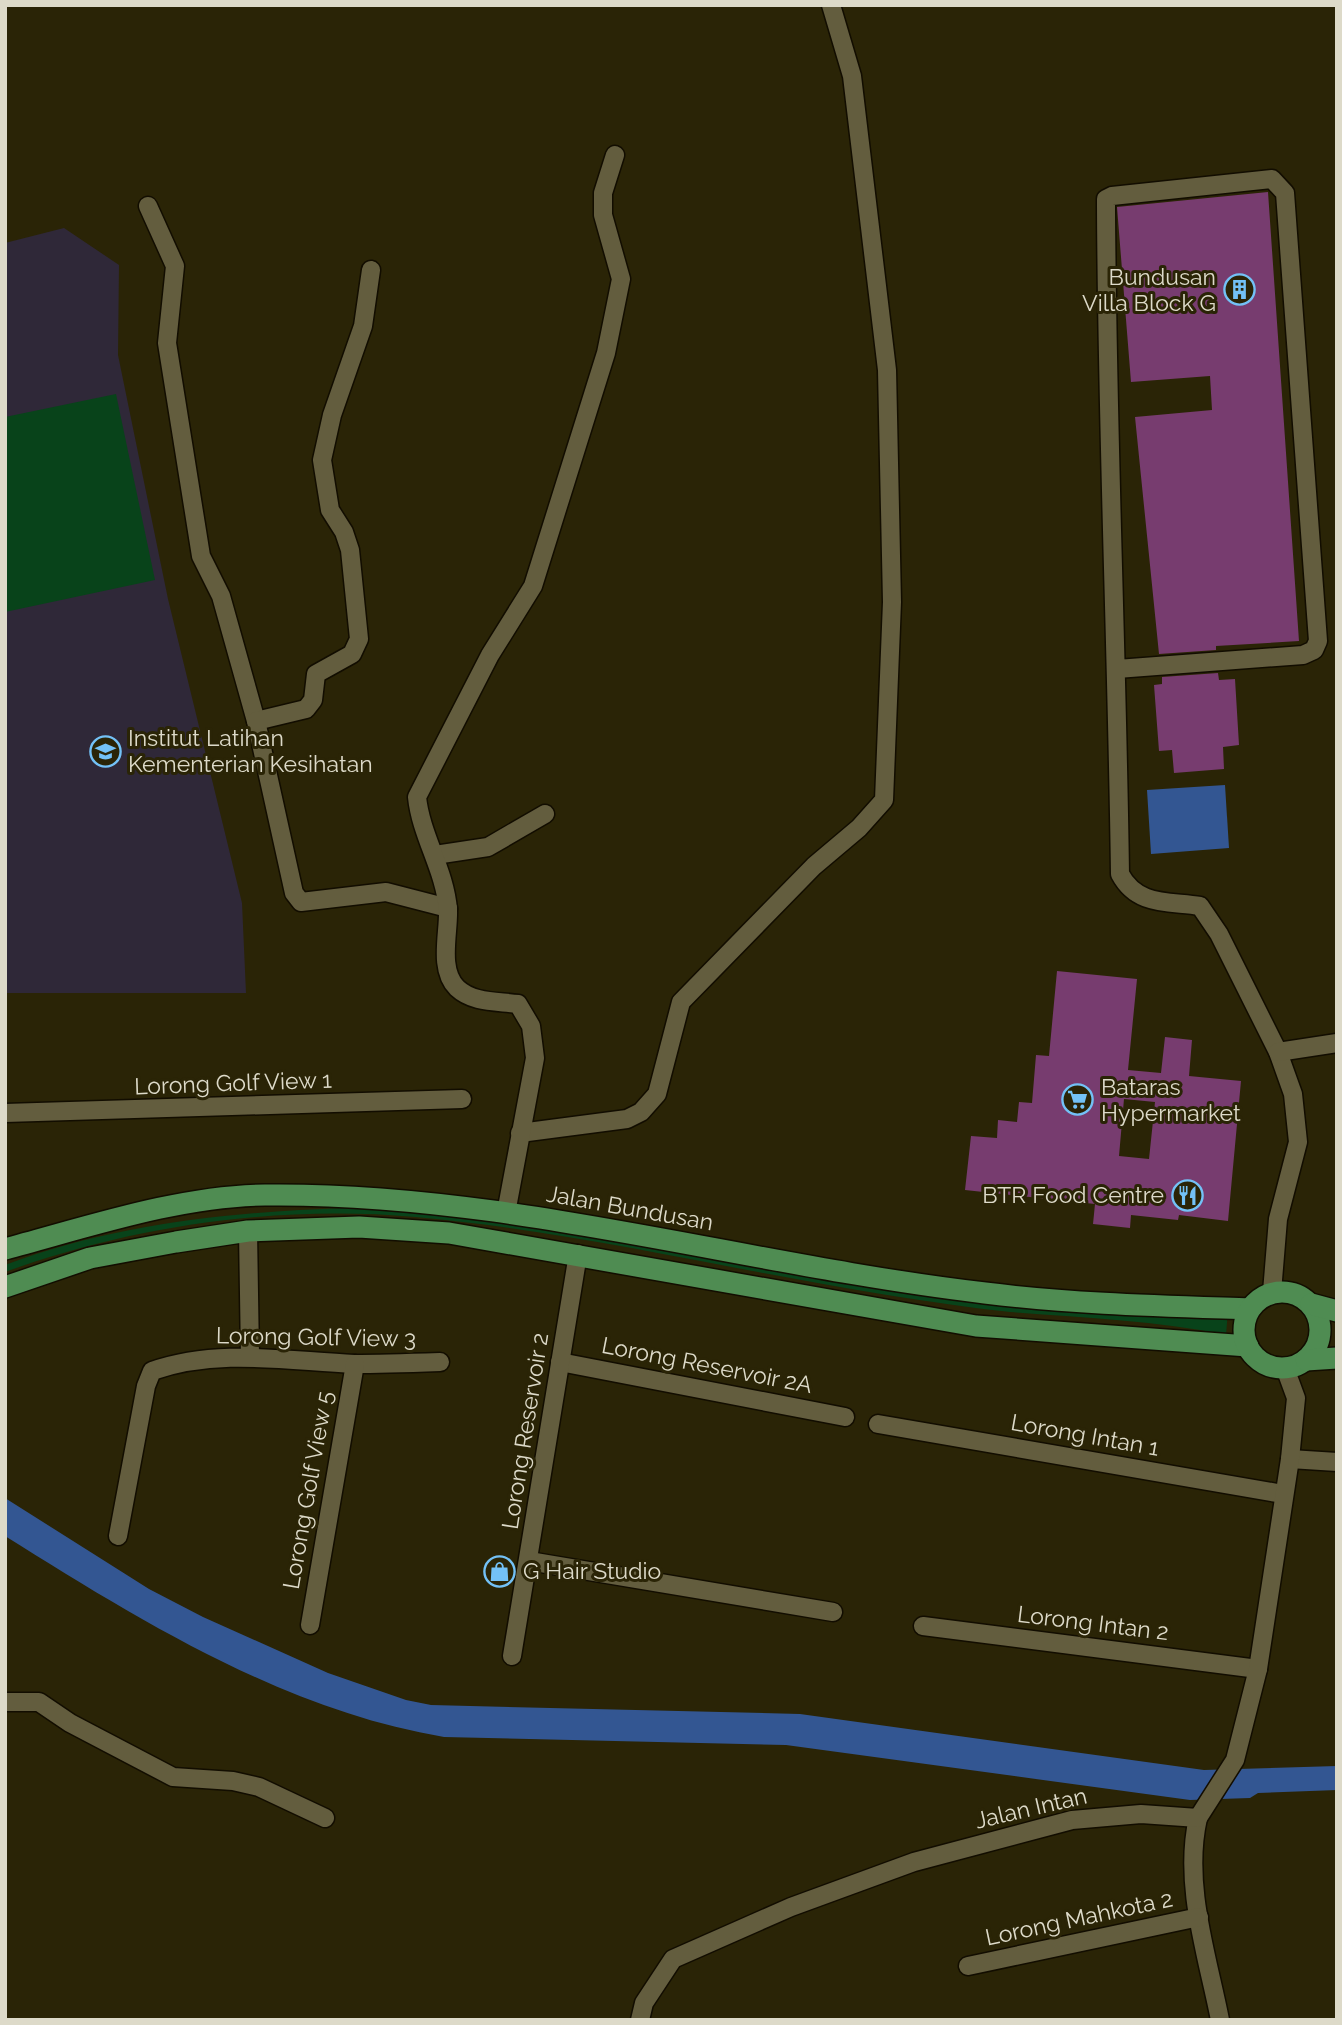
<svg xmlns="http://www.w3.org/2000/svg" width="1342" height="2025" viewBox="0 0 1342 2025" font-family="Raleway,sans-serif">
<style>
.education{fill:#2f2838}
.green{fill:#08431a}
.water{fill:#335692}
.building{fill:#773c6f;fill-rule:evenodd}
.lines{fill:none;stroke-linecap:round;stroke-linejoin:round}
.minor-casing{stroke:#120d00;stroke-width:21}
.major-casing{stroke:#120d00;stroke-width:24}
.minor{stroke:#635d3e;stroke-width:18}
.major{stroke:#4f8c52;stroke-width:21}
.labels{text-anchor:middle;stroke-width:6;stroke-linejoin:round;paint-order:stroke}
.poi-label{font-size:23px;fill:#dddac9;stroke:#2a2406;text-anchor:start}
.street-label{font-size:23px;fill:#dddac9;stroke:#2a2406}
</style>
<rect width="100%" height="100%" fill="#2a2406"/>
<path class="education" d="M64,228L119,265L118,355L168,599L242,903L246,993H5V243Z"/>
<g class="green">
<path d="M116,394L155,580L5,612V417Z"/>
<path d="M345,1208L414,1211L494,1220L952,1300L1009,1306L1228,1311L1226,1335C1155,1320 1083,1318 1010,1312C969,1308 928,1301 887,1295C730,1270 574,1231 415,1217C278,1205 135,1225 5,1272V1265C114,1224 229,1212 345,1208Z"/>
</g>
<g class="water">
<path d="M1225,785L1229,848L1151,854L1147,790Z"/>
<path d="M5,1498L149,1589L203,1617L328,1673L406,1700L431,1705L800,1714L1204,1770L1337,1766V1790L1258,1793L1250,1798L1190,1800L786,1745L444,1737C286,1711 139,1620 5,1536Z"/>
</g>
<g class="building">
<path d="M1268,192L1299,641L1216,646V650L1159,654L1135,417L1212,410L1210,376L1131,382L1117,207Z"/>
<path d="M1218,673L1219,680L1235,679L1239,745L1223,747L1224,769L1174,773L1172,750L1159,751L1154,685L1162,684V677Z"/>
<path d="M1057,971L1137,979L1128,1070L1161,1073L1165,1037L1192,1040L1189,1076L1241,1081L1228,1221L1179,1215L1178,1220L1131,1215L1130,1228L1093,1224L1095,1204L965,1190L971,1136L997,1138L998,1120L1017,1122L1019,1102L1032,1103L1036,1055L1049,1056ZM1124,1099L1155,1102L1149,1159L1119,1156Z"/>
</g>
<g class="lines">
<defs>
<g id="minor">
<path d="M148,206L175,266L167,343L201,556L221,596L256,721L294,893L301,902L386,892L448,908"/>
<path d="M1117,669L1303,655L1314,650L1318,641L1285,193L1272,179L1112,196L1106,199V206C1107,429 1117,651 1120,874C1137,906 1167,901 1200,906L1219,934L1278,1052L1293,1094L1298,1142L1278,1219L1272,1292"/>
<path d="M256,721L306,709L313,700L316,674L352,654L359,639L350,550L344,532L330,510L322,460L332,415L363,326L371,270"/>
<path d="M435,855L488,847L545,814"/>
<path d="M1278,1052L1337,1043"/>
<path d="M5,1113L462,1099"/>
<path d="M520,1133L627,1119L641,1112L657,1094L681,1002L814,866L859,828L884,800L892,602L887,370L852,76L831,5"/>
<path d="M506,1213L535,1058L531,1026L518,1004C496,1001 473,1003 457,988C438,969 449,933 448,910C445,870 421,836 417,797L490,655L533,586L606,353L621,279L603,215V193L615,155"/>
<path d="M248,1231L250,1356"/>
<path d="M560,1362L845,1417"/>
<path d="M878,1424L1283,1494"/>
<path d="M1290,1459L1337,1462"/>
<path d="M118,1536L146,1386L152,1371C218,1348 286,1361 354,1364C382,1364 411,1363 440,1362"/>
<path d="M529,1561L833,1612"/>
<path d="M310,1625L355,1364"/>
<path d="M923,1626L1258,1669"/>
<path d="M512,1656L578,1254"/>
<path d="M5,1702H39L70,1723L173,1777L233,1781L259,1787L325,1818"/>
<path d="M1198,1818C1183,1884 1207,1954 1220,2020"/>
<path d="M968,1966L1199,1917"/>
<path d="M640,2020L644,2003L673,1959L791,1907L914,1862L1072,1820L1141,1814L1198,1818L1235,1760L1258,1669L1290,1459L1296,1398L1285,1368"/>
</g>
<g id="major">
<path d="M5,1249C88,1227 179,1196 265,1195C508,1192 745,1265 985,1293C1073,1304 1162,1306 1250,1309"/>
<path d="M5,1287L90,1258L176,1242L248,1231L359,1227L449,1233L976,1326L1248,1346"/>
<circle cx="1282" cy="1330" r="38"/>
<path d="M1311,1304L1337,1311"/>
<path d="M1306,1360L1337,1358"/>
</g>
</defs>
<use href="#minor" class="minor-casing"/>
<use href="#major" class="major-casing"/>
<use href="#minor" class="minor"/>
<use href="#major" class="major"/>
</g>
<defs>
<symbol id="building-ring" viewBox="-11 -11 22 22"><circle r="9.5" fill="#2a2406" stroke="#73c1f6" stroke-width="1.5"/><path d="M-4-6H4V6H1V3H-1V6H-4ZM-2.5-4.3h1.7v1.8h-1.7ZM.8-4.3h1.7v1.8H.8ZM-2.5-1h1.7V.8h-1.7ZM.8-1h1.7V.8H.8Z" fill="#73c1f6"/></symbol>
<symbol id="school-ring" viewBox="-11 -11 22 22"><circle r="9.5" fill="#2a2406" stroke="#73c1f6" stroke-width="1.5"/><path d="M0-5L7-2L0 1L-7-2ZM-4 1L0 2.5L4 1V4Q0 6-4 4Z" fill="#73c1f6"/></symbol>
<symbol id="supermarket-ring" viewBox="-11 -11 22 22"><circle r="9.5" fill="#2a2406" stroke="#73c1f6" stroke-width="1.5"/><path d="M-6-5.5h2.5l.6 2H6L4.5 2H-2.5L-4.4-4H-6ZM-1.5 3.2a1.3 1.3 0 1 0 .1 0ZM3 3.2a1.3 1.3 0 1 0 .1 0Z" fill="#73c1f6"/></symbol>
<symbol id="restaurant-ring" viewBox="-11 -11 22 22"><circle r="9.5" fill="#2a2406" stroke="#73c1f6" stroke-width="1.5"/><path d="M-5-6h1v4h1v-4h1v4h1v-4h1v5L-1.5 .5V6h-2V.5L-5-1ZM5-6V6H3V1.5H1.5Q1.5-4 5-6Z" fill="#73c1f6"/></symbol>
<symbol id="shop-ring" viewBox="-11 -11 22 22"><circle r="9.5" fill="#2a2406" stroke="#73c1f6" stroke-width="1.5"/><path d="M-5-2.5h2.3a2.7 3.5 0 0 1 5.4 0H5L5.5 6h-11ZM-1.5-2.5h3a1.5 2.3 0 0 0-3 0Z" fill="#73c1f6"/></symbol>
</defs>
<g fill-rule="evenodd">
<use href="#building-ring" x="1222" y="272" width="35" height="35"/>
<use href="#school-ring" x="88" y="734" width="35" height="35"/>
<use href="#supermarket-ring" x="1060" y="1082" width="35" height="35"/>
<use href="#restaurant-ring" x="1170" y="1178" width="35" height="35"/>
<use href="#shop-ring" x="482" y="1554" width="35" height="35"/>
</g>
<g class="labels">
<g class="poi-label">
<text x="1216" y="285" text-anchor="end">Bundusan<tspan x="1216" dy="26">Villa Block G</tspan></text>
<text x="128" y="746">Institut Latihan<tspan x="128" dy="26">Kementerian Kesihatan</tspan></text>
<text x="1101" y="1095">Bataras<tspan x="1101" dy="26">Hypermarket</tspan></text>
<text x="1164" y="1203" text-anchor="end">BTR Food Centre</text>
<text x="523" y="1579">G Hair Studio</text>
</g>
<g class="street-label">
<text transform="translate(233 1083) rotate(-2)" y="8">Lorong Golf View 1</text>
<text transform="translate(630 1208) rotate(10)" y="8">Jalan Bundusan</text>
<text transform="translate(316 1337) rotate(1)" y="8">Lorong Golf View 3</text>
<text transform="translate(707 1365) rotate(11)" y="8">Lorong Reservoir 2A</text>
<text transform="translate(525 1431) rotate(-81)" y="8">Lorong Reservoir 2</text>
<text transform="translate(1085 1435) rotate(10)" y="8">Lorong Intan 1</text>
<text transform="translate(308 1490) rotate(-80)" y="8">Lorong Golf View 5</text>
<text transform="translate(1093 1623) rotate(7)" y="8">Lorong Intan 2</text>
<text transform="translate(1031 1808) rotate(-13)" y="8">Jalan Intan</text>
<text transform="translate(1079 1918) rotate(-12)" y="8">Lorong Mahkota 2</text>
</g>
</g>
<rect width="1342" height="2025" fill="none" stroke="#dddac9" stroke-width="14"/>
</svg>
